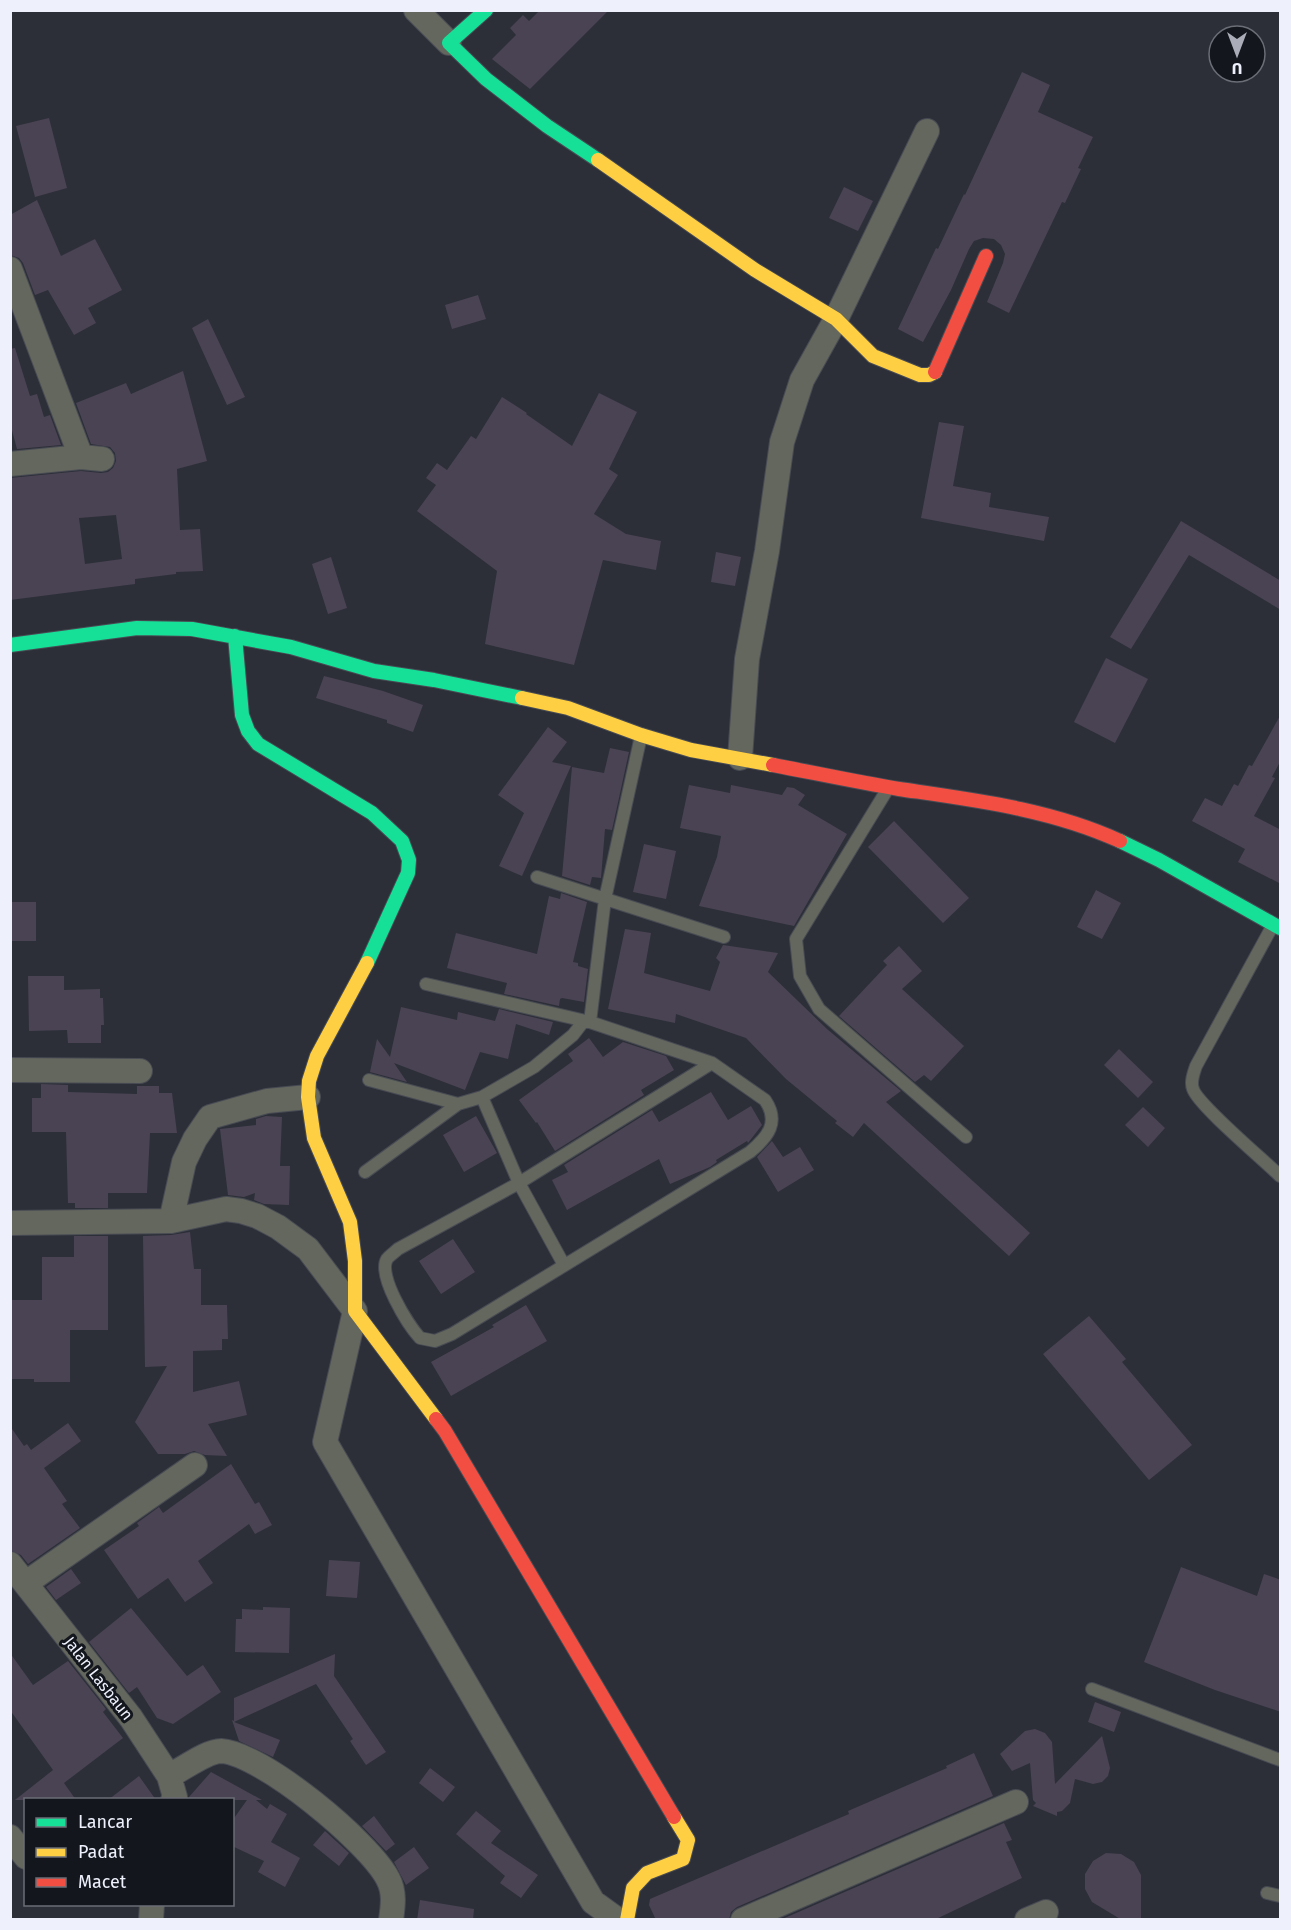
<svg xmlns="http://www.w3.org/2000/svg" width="1291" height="1930" font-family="'Fira Sans',sans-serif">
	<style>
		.building { fill: #4a4353; fill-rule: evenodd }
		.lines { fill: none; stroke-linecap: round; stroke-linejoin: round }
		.lane-casing { stroke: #484b53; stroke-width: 14 }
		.street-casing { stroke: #484b53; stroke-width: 26 }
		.fast-casing { stroke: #484b53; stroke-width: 16 }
		.slow-casing { stroke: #484b53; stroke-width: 16 }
		.jam-casing { stroke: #484b53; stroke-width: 16 }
		.lane { stroke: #64675e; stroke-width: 12 }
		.street { stroke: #64675e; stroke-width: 24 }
		.fast { stroke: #16e098; stroke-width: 14 }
		.slow { stroke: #ffcf43; stroke-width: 14 }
		.jam { stroke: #f24e42; stroke-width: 14 }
		.labels { text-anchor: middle; stroke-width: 6; stroke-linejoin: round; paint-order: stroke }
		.street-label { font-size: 16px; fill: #eef1fc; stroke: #13161c }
	</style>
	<rect width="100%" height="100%" fill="#2c2f38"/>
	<path class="building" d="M 540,10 L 609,10 L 530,89 L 492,59 L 516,35 L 510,28 L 523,15 L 529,21 Z
		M 1022,72 L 1050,85 L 1038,112 L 1093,137 L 1078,168 L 1081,169 L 1065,203 L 1062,202 L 1009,313 L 987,302 L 1003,263 L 1005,254 L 1001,245 L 994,239 L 983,238 L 974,241 L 969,249 L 951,290 L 923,342 L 898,329 L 936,248 L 938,249 L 964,194 L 965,195 Z
		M 49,118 L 67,188 L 35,197 L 16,126 Z
		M 844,187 L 873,201 L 858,231 L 829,218 Z
		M 37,200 L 61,256 L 95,239 L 122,290 L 88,308 L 96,323 L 74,335 L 48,290 L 35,295 L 23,263 L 19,258 L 10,255 L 10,215 Z
		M 478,295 L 486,319 L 452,329 L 445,305 Z
		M 208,319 L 245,397 L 227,405 L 192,328 Z
		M 15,348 L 30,396 L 37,394 L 44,417 L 50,415 L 61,445 L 17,449 L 10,423 L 10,349 Z
		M 183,371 L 207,461 L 177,469 L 180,530 L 200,529 L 203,571 L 176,572 L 176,574 L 135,579 L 135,584 L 10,600 L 10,478 L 81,471 L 101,473 L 108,472 L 113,468 L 116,461 L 115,453 L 110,447 L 91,444 L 76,403 L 126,383 L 131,394 ZM 116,515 L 122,559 L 85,564 L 79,518 Z
		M 599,393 L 637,412 L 609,469 L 618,475 L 594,514 L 626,534 L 661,541 L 656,570 L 603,560 L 574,665 L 485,644 L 497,571 L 417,511 L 436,485 L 426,478 L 437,463 L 447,470 L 471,436 L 476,439 L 502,397 L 527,413 L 526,414 L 572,446 Z
		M 939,422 L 964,426 L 953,486 L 991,493 L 989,507 L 1049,517 L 1044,541 L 921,518 Z
		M 1181,521 L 1281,581 L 1281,610 L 1189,555 L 1131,649 L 1110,637 Z
		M 716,552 L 741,557 L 735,586 L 711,582 Z
		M 331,557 L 347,608 L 328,614 L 312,564 Z
		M 1106,658 L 1148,679 L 1115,743 L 1074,722 Z
		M 324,676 L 383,691 L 423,705 L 413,732 L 387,723 L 387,720 L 316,698 Z
		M 1281,714 L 1281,760 L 1272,777 L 1275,778 L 1254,816 L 1281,830 L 1281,884 L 1238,862 L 1245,849 L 1192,821 L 1205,798 L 1222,806 L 1234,784 L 1238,786 L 1249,765 L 1252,766 Z
		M 548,727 L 567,742 L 552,762 L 571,766 L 522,876 L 499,866 L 524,813 L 498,795 Z
		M 610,748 L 629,752 L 612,830 L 605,829 L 601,878 L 592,877 L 590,885 L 562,876 L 572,767 L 604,773 Z
		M 689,785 L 730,793 L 731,785 L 782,795 L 787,787 L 794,788 L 805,795 L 798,805 L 847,834 L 794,926 L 699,906 L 717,857 L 721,836 L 680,828 Z
		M 894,821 L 969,898 L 943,923 L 868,847 Z
		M 644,844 L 676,851 L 666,899 L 633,892 Z
		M 1096,890 L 1121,903 L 1102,939 L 1077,927 Z
		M 561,893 L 587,902 L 573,962 L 578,963 L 578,966 L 588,969 L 584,1002 L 562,998 L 560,999 L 559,1006 L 504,994 L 507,983 L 447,968 L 456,933 L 537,954 L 549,896 L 560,899 Z
		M 10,902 L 36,902 L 36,941 L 10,941 Z
		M 625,929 L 651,933 L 644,973 L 710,991 L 720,962 L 716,958 L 723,945 L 778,953 L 768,972 L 827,1029 L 901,1091 L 886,1102 L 1030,1233 L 1009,1256 L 864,1123 L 853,1137 L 835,1123 L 837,1121 L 786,1079 L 746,1038 L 676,1014 L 675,1023 L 608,1009 Z
		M 899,946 L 922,971 L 902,989 L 964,1046 L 931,1081 L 924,1075 L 915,1082 L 839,1016 L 887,965 L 883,961 Z
		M 28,976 L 64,976 L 64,990 L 100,989 L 100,998 L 103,998 L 104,1025 L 101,1025 L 101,1043 L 68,1043 L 67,1030 L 29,1031 Z
		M 401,1007 L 457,1020 L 458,1012 L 495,1021 L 499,1009 L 553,1022 L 549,1035 L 516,1024 L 508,1059 L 480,1052 L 465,1090 L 394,1063 L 407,1082 L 370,1072 L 377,1039 L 390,1057 Z
		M 589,1038 L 603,1057 L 623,1042 L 666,1056 L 674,1070 L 641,1090 L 644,1095 L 555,1151 L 537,1122 L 536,1123 L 519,1100 L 573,1061 L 568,1054 Z
		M 1119,1049 L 1153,1082 L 1138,1098 L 1104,1065 Z
		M 41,1084 L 68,1085 L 68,1092 L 137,1094 L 137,1086 L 159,1086 L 159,1093 L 172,1093 L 177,1133 L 150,1133 L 147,1193 L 108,1193 L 108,1208 L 75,1208 L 75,1203 L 68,1203 L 66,1132 L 32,1132 L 32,1098 L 41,1098 Z
		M 711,1092 L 728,1120 L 751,1106 L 762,1125 L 748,1143 L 747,1141 L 716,1160 L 717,1162 L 710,1167 L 670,1184 L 659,1159 L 567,1210 L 552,1180 L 568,1172 L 564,1165 L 652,1110 L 659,1122 Z
		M 1143,1107 L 1165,1128 L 1148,1147 L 1125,1125 Z
		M 266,1116 L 282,1117 L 280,1166 L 290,1166 L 289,1205 L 264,1204 L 254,1200 L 255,1193 L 244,1197 L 228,1195 L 220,1129 L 256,1125 L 256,1119 Z
		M 476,1116 L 497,1153 L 464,1172 L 443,1135 Z
		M 772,1141 L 783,1157 L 800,1147 L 814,1170 L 778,1192 L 757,1157 Z
		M 190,1232 L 194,1269 L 201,1269 L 201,1305 L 227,1305 L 228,1339 L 222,1339 L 222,1350 L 193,1351 L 193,1392 L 239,1381 L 247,1415 L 208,1424 L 227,1456 L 205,1455 L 194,1451 L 185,1454 L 158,1454 L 135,1422 L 167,1366 L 145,1367 L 143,1236 L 171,1235 Z
		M 74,1236 L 108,1236 L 108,1330 L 70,1330 L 70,1382 L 34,1382 L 34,1379 L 10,1379 L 10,1300 L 42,1300 L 42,1257 L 74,1257 Z
		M 453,1239 L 475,1272 L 441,1294 L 419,1261 Z
		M 526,1305 L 547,1341 L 451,1396 L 431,1362 L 494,1327 L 492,1325 Z
		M 1089,1316 L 1126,1359 L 1122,1362 L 1192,1445 L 1149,1480 L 1043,1354 Z
		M 68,1423 L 81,1441 L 44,1468 L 67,1501 L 62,1504 L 80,1528 L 28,1564 L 21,1555 L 10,1550 L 10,1426 L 24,1446 L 27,1444 L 31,1450 Z
		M 231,1464 L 255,1504 L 259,1502 L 272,1525 L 255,1534 L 249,1524 L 198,1561 L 213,1583 L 185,1602 L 168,1578 L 138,1599 L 104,1550 L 139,1526 L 137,1523 L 159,1507 L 163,1513 Z
		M 329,1560 L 360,1562 L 357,1598 L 326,1596 Z
		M 1181,1567 L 1257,1596 L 1264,1574 L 1281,1580 L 1281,1712 L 1215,1690 L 1144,1662 Z
		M 71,1569 L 81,1583 L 56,1600 L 46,1587 Z
		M 263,1607 L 290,1608 L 289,1653 L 235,1652 L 236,1619 L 242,1619 L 242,1609 L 263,1610 Z
		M 131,1608 L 187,1676 L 203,1665 L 221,1692 L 173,1724 L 157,1718 L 137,1687 L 129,1693 L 89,1642 Z
		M 10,1653 L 33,1685 L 68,1661 L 106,1709 L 103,1712 L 123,1738 L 64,1783 L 76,1800 L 15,1800 L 53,1770 L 10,1710 Z
		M 335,1654 L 334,1676 L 386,1752 L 366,1765 L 350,1741 L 353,1739 L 316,1684 L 234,1722 L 280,1740 L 273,1757 L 239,1741 L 232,1720 L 234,1721 L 234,1698 Z
		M 1095,1702 L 1121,1712 L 1114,1732 L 1088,1722 Z
		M 1035,1729 L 1045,1733 L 1052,1742 L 1055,1784 L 1102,1736 L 1110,1768 L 1108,1776 L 1102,1782 L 1093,1784 L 1075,1779 L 1070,1803 L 1062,1811 L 1057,1812 L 1057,1816 L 1033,1806 L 1036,1803 L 1033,1800 L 1030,1763 L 1012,1771 L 1000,1754 L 1025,1731 Z
		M 974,1753 L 993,1796 L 737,1907 L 731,1912 L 729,1920 L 656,1920 L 649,1905 L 650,1899 L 849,1814 L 848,1811 L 947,1768 L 946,1766 Z
		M 430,1768 L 455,1787 L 443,1802 L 419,1783 Z
		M 211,1772 L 262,1800 L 256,1800 L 267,1809 L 270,1804 L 287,1814 L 271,1842 L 300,1858 L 285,1887 L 258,1872 L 264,1861 L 232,1846 L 232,1821 L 247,1800 L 189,1800 L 189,1797 Z
		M 139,1776 L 156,1800 L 108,1800 Z
		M 476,1811 L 501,1831 L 491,1843 L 538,1875 L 521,1898 L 500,1883 L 505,1876 L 456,1834 Z
		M 374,1816 L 395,1844 L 386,1851 L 362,1826 Z
		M 1004,1823 L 1012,1840 L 1006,1842 L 1022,1878 L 934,1920 L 780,1920 Z
		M 325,1831 L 349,1853 L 339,1866 L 313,1845 Z
		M 414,1847 L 429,1868 L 406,1885 L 394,1862 Z
		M 1106,1853 L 1121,1854 L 1134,1862 L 1141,1875 L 1141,1920 L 1122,1920 L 1092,1902 L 1085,1889 L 1085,1874 L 1093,1861 Z
		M 420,1900 L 474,1909 L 473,1920 L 417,1920 Z"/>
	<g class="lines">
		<defs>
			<path id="lane" d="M 887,790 L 796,939 L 800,976 L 819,1009 L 966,1137
				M 537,877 L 724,937
				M 1273,925 L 1196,1066 C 1194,1072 1190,1082 1193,1089 C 1198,1105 1265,1161 1280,1176
				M 426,984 L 590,1022 L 712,1063 L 765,1100 C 780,1122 768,1137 750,1152 L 452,1334 L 435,1341 L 420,1338 C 408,1325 377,1275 387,1259 C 389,1256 395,1252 398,1249 L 519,1183 L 712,1063
				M 369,1080 L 458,1104
				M 482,1097 L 519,1183 L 564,1265
				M 365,1172 L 458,1104 L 482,1097 L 534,1067 L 573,1035 L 583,1022 L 590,1022 L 605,899 L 641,736
				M 1092,1689 L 1280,1760
				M 1267,1893 L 1280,1896"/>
			<path id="street" d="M 416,10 L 449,43
				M 10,269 L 81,457
				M 10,464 L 81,457 L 102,459
				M 740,758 L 747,659 L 767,551 L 782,442 L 802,380 L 836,319 L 927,131
				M 10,1070 L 140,1071
				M 171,1221 L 184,1162 L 195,1139 L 210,1117 L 267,1101 L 308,1097
				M 10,1223 L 171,1221 L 226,1209 L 241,1211 L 257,1216 L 278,1227 L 308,1249 L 355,1311 L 325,1442 L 593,1902 L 618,1920
				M 10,1564 L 131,1718 L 169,1776 L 175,1797 L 173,1800
				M 26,1583 L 195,1465
				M 169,1776 C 183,1769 207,1751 221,1751 C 262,1753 370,1843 388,1879 C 395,1892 393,1906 391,1920
				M 10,1837 L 26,1857
				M 151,1920 L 152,1904
				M 743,1920 L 1016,1802
				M 1027,1920 L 1046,1912"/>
			<path id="fast" d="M 486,10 L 449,43 L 486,79 L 547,126 L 598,160
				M 235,636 L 242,715 L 248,731 L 258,744 L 372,813 L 402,841 L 409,860 L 408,873 L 367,963
				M 10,645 L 137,628 L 192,629 L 291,647 L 374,671 L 434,680 L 522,698
				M 1120,841 L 1159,860 L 1280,928"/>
			<path id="slow" d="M 598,160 L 755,270 L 836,319 L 873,356 L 920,375 L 929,375 L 935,372
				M 522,698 L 568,708 L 641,735 L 691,750 L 773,765
				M 367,963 L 317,1056 L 309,1081 L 308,1097 L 314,1138 L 350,1222 L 355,1261 L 355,1311 L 436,1419
				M 627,1920 L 633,1888 L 647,1873 L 683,1859 L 688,1840 L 674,1817"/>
			<path id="jam" d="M 935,372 L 986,256
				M 773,765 C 815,773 857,782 899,789 C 974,800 1050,809 1120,841
				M 436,1419 L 445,1431 L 674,1817"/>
		</defs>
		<use href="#lane" class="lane-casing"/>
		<use href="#street" class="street-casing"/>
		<use href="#fast" class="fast-casing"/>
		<use href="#slow" class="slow-casing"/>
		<use href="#jam" class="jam-casing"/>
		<use href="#lane" class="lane"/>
		<use href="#street" class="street"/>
		<use href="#fast" class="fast"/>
		<use href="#slow" class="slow"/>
		<use href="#jam" class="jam"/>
	</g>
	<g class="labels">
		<g class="street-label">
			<text transform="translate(99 1678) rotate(52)" y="6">Jalan Lasbaun</text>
		</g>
	</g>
	<rect width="1291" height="1930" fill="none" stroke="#eef1fc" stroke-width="24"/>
	<rect x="24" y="1798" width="210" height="108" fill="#13161c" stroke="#6b6e76" stroke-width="1.5"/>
	<rect x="36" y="1818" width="30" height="9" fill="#16e098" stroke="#6b6e76" stroke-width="1.5"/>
	<text x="78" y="1828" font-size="18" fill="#eef1fc">Lancar</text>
	<rect x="36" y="1848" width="30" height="9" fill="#ffcf43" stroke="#6b6e76" stroke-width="1.5"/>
	<text x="78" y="1858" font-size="18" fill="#eef1fc">Padat</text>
	<rect x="36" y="1878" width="30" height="9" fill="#f24e42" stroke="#6b6e76" stroke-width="1.5"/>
	<text x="78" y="1888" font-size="18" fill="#eef1fc">Macet</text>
	<g transform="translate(1237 54) rotate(180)"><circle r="28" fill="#13161c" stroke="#6b6e76" stroke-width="1.5"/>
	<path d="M0-4.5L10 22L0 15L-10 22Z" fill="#aaadb7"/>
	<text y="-9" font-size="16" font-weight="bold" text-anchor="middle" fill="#eef1fc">U</text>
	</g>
</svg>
